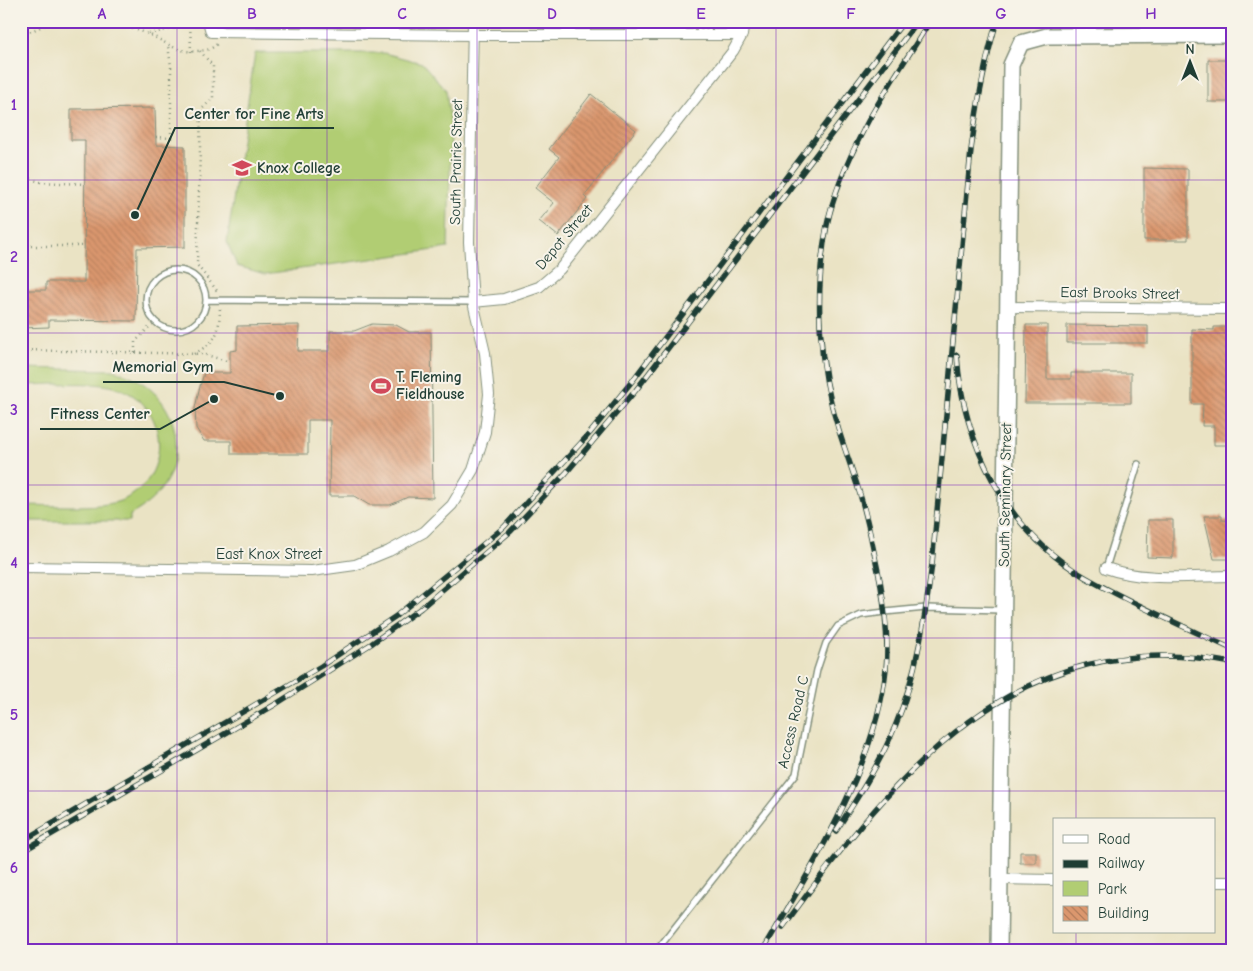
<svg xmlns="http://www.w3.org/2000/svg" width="1253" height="971" font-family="'Comic Neue',sans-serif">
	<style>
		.green { fill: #b1cd73; stroke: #688554 }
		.building { fill: url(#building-back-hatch) }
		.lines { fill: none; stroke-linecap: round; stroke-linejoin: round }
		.lane-casing { stroke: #84907c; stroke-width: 8 }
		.street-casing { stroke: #84907c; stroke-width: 12 }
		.secondary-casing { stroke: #84907c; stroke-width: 18 }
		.path { stroke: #84907c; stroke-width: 2.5; stroke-dasharray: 1 4; stroke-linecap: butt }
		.lane { stroke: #fff; stroke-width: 5 }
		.street { stroke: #fff; stroke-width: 10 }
		.secondary { stroke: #fff; stroke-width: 15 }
		.rail-casing { stroke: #1f3d34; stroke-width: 5.5 }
		.rail { stroke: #f7f3e8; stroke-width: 4; stroke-dasharray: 11; stroke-linecap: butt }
		.grid { fill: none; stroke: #7b2cbf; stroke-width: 1; stroke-opacity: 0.55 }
		.labels { text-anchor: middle; stroke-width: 4; stroke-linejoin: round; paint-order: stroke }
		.street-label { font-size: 15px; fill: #1f3d34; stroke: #f7f3e8 }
		.poi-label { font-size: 15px; font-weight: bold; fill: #1f3d34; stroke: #f7f3e8; text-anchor: start }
		.leader { fill: none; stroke: #1f3d34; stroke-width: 2 }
		.callout-dot { fill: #1f3d34; stroke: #f7f3e8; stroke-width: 2 }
		.callout-label { font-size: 16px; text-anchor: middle; font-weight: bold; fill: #1f3d34; stroke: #f7f3e8; stroke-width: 4; stroke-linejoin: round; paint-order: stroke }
		.neatline { fill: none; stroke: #7b2cbf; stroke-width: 2 }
		.grid-label { font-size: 16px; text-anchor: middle; font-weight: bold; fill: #7b2cbf }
	</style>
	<defs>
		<pattern id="building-back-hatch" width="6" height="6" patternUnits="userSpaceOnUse" patternTransform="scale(1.25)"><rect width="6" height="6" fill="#db976e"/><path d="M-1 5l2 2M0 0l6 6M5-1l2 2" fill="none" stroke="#b17c5b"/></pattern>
	</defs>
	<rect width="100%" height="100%" fill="#f7f3e8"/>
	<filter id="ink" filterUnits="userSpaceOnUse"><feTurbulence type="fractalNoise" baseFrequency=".02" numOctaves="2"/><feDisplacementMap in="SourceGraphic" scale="10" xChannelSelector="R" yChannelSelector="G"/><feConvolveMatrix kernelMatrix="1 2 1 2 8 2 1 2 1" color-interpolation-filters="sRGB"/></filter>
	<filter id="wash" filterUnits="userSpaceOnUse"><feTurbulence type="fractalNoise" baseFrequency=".0096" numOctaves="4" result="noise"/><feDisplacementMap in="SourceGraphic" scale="20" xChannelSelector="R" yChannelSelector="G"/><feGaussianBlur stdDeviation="1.12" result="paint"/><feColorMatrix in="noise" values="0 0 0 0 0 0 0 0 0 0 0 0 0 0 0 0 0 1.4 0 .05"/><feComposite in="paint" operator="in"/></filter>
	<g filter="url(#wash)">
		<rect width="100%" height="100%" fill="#eae3c4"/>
		<path class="green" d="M 255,53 L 384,53 L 422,63 L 446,90 L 451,129 L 448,248 L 265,274 L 237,266 L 227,242 Z
			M 21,368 L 113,370 C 188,389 199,479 130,515 L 130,521 L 21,521 L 21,505 C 47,505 98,509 120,501 C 171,482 172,408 120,389 C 98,380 47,385 21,385 Z"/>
		<g id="blocks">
			<path class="building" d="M 1208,60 L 1232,60 L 1232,102 L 1208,102 Z
				M 591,94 L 636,130 L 584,196 L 587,199 L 558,236 L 539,221 L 554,203 L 535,188 L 559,157 L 549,149 Z
				M 155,108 L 156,145 L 185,146 L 185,247 L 137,248 L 136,321 L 49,320 L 49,327 L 21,328 L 21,290 L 46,290 L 46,282 L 84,282 L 85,140 L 71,140 L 71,109 Z
				M 1144,168 L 1188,169 L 1188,240 L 1144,240 Z
				M 372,324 L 396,325 L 409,332 L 431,332 L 433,498 L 408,497 L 390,505 L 369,505 L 354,496 L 329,496 L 330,420 L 308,420 L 308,454 L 231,454 L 231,441 L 204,441 L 196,428 L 195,408 L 199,390 L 204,373 L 230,373 L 230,351 L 237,350 L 237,326 L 299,325 L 298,351 L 330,351 L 330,331 L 354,331 Z
				M 1026,325 L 1047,325 L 1047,379 L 1071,379 L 1071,373 L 1131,373 L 1131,403 L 1025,403 Z
				M 1067,325 L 1148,326 L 1148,343 L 1067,343 Z
				M 1214,327 L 1232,327 L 1232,445 L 1214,445 L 1214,426 L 1202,426 L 1203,404 L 1192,404 L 1192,329 L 1214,330 Z
				M 1204,516 L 1222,516 L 1222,520 L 1232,521 L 1232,559 L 1214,559 Z
				M 1148,520 L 1173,520 L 1173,558 L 1147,557 Z
				M 1020,852 L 1036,852 L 1036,863 L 1020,863 Z"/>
		</g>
	</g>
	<g filter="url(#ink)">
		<use href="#blocks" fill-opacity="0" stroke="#84907c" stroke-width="1"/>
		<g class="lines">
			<defs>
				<path id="lane" d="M146 300a30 30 0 1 1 60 0a30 30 0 1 1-60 0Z
					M 207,300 L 473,302
					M 1106,568 L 1138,464
					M 657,950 L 796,774 L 817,670 L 826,643 L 838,626 L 861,615 L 885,612 L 926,608 L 1001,610"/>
				<path id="street" d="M 208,21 L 211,32 L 473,35 L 742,35
					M 473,302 L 504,299 L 539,287 L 560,269 L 733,51 L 742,35 L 744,21
					M 1008,307 L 1232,309
					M 21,567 L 312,571 L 355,565 L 389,551 L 424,532 L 452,505 L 473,470 L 485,432 L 489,394 L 485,353 L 473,302 L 469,242 L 473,21
					M 1106,568 C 1145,582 1191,576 1232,576
					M 1001,879 L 1054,880
					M 1214,882 L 1232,882"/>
				<path id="secondary" d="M 999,950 L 1011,65 L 1021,43 L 1047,36 L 1232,35"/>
			</defs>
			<use href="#lane" class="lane-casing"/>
			<use href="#street" class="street-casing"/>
			<use href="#secondary" class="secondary-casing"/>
			<path class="path" d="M 98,21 C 113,23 129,27 143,32 C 163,39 176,54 197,51 C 207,50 211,50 218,43
				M 190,21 L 191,52
				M 149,34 L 174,28 L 181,21
				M 21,36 L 53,21
				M 200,51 L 213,66 L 213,98 L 201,110 L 197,265 L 218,292
				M 156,137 L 171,138 L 171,66 L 168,46
				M 21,176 L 40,182 L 85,184
				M 21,246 L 84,246
				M 21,350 L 203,354 L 230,362
				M 135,353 L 135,342 L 155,321
				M 194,354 C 218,340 219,334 220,307"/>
			<use href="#lane" class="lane"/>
			<use href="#street" class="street"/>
			<use href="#secondary" class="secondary"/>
			<defs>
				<path id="rail" d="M 957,355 C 963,444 1006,531 1085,577 C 1132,604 1183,626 1232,649
					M 836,831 C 858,797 881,762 896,724 C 917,674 925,617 932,564 L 971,150 C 977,106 984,63 997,21
					M 21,842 L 321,666 L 396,616 L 504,527 L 590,433 L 633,380 L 904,21
					M 21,852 L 276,704 L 371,644 L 421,608 L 510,532 L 566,473 L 636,390 L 918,21
					M 783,927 C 896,772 1018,621 1232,663
					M 763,950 C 812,867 876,766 886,669 C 889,639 885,609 880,580 C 873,549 868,518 858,488 C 852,469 845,450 839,431 C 818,366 814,292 827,225 C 834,191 849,158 865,127 C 883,92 909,56 930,21"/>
			</defs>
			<use href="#rail" class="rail-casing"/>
			<use href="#rail" class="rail"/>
		</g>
	</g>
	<path class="grid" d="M 177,21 L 177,950M 327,21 L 327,950M 477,21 L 477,950M 626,21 L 626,950M 776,21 L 776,950M 926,21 L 926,950M 1076,21 L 1076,820M 21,180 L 1232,180M 21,333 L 1232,333M 21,485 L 1232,485M 21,638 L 1232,638M 21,791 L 1232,791M 1076,932 L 1076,950"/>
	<defs>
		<symbol id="university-bare" viewBox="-9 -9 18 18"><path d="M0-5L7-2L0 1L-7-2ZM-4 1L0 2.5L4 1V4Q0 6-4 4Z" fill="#d1495b" stroke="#f7f3e8" stroke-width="2.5" paint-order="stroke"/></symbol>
		<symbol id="stadium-bare" viewBox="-9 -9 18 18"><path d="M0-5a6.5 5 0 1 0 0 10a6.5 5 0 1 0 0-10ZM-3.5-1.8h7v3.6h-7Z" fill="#d1495b" stroke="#f7f3e8" stroke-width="2.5" paint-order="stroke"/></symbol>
	</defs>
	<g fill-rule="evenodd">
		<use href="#university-bare" x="228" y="154" width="28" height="28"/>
		<use href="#stadium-bare" x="367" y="372" width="28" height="28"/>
	</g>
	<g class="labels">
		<g class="street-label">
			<text transform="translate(456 162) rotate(-89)" y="5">South Prairie Street</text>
			<text transform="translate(564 237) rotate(-50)" y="5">Depot Street</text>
			<text transform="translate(1120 293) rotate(1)" y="5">East Brooks Street</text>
			<text transform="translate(1005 495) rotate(-89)" y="5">South Seminary Street</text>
			<text x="269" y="559">East Knox Street</text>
			<text transform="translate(793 722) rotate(-77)" y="5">Access Road C</text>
		</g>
		<g class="poi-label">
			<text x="257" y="173">Knox College</text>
			<text x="396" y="382">T. Fleming<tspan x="396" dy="17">Fieldhouse</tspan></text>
		</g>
	</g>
	<path class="leader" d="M135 215L175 128H334M280 396L224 382H103M214 399L160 429H40"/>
	<g class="callout-dot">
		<circle cx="135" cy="215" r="5"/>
		<circle cx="280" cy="396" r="5"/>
		<circle cx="214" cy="399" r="5"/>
	</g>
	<g class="callout-label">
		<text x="254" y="119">Center for Fine Arts</text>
		<text x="163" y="372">Memorial Gym</text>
		<text x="100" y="419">Fitness Center</text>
	</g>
	<rect width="1253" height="971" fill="none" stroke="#f7f3e8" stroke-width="55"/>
	<rect x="1053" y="818" width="162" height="115" fill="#f7f3e8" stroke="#a1aaa0"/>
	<rect x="1063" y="835" width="25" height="8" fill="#ffffff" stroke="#a1aaa0"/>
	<text x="1098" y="844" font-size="15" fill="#1f3d34">Road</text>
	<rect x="1063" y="860" width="25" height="8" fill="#1f3d34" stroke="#a1aaa0"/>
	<text x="1098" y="868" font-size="15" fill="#1f3d34">Railway</text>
	<rect x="1063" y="881" width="25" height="15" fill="#b1cd73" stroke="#a1aaa0"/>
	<text x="1098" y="894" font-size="15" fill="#1f3d34">Park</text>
	<rect x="1063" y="906" width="25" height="15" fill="url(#building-back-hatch)" stroke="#a1aaa0"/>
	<text x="1098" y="918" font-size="15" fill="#1f3d34">Building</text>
	<g transform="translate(1190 62)" stroke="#f7f3e8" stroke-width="4" paint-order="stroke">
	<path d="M0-4L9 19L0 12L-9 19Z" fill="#1f3d34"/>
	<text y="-8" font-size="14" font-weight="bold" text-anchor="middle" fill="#1f3d34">N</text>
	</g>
	<rect x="28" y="28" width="1198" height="916" class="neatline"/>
	<g class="grid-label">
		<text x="102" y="19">A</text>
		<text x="252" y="19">B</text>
		<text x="402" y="19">C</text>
		<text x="552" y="19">D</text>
		<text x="701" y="19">E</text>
		<text x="851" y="19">F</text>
		<text x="1001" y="19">G</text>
		<text x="1151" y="19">H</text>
		<text x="14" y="110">1</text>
		<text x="14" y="262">2</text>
		<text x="14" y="415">3</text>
		<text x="14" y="568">4</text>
		<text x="14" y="720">5</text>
		<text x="14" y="873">6</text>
	</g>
</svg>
